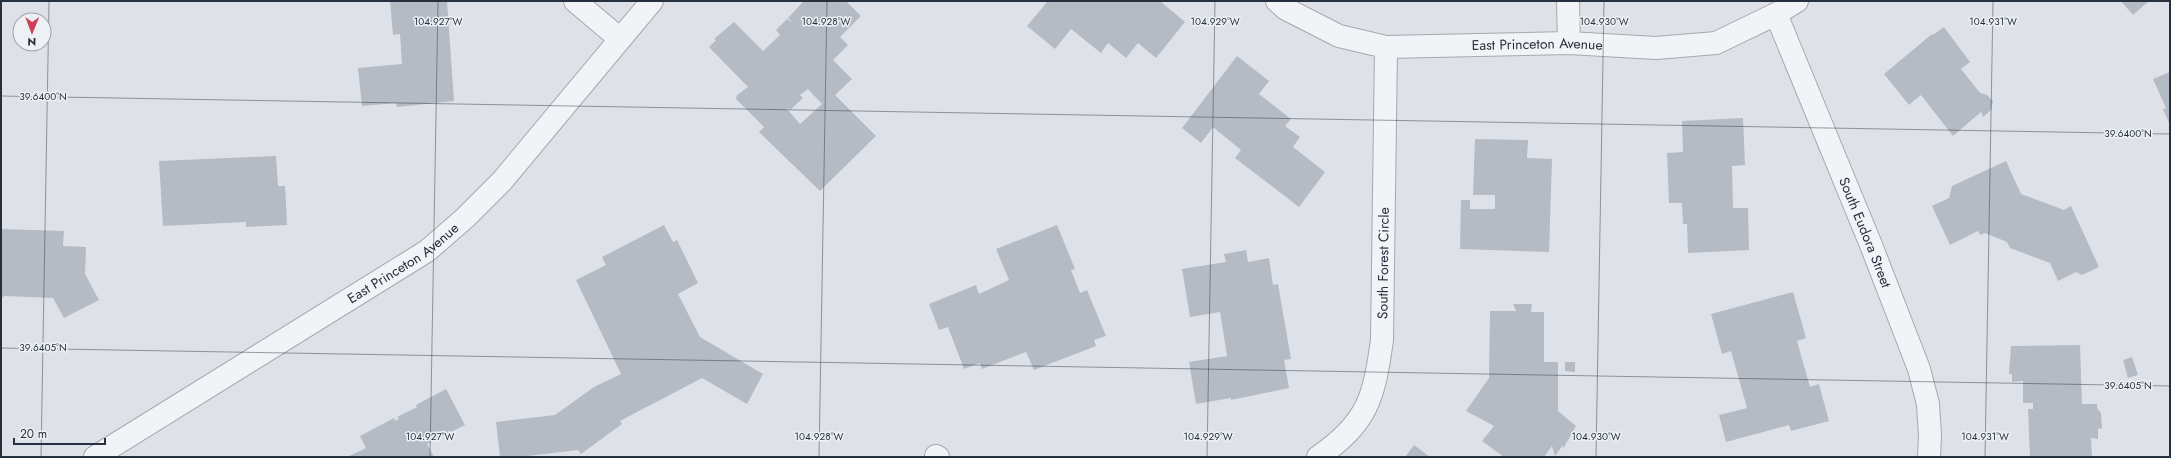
<svg xmlns="http://www.w3.org/2000/svg" width="2171" height="458" font-family="Jost,sans-serif">
	<style>
		.building { fill: #b5bbc5; fill-rule: evenodd }
		.lines { fill: none; stroke-linecap: round; stroke-linejoin: round }
		.minor-casing { stroke: #a3a9b2; stroke-width: 24 }
		.minor { stroke: #f1f3f6; stroke-width: 22 }
		.ticks { fill: none; stroke: #27303f; stroke-width: 1; stroke-opacity: 0.45 }
		.labels { text-anchor: middle; stroke-width: 3; stroke-linejoin: round; paint-order: stroke }
		.street-label { font-size: 14px; fill: #27303f; stroke: #edf1f5 }
		.ticks-label { font-size: 10px; text-anchor: middle; fill: #27303f; stroke: #edf1f5; stroke-width: 3; stroke-linejoin: round; paint-order: stroke }
	</style>
	<rect width="100%" height="100%" fill="#dee2e8"/>
	<path class="building" d="M 390,1 L 447,1 L 454,101 L 397,107 L 396,103 L 362,106 L 358,68 L 402,64 L 400,34 L 393,35 Z
		M 804,1 L 846,1 L 861,16 L 840,37 L 848,45 L 833,60 L 852,79 L 835,95 L 876,136 L 820,191 L 759,132 L 764,127 L 736,99 L 737,95 L 748,87 L 709,47 L 716,40 L 714,39 L 734,22 L 763,51 L 780,35 L 776,30 L 787,19 L 793,23 L 788,18 ZM 808,89 L 822,104 L 800,124 L 787,109 L 788,108 L 790,110 L 803,98 L 800,95 Z
		M 1048,1 L 1160,1 L 1185,22 L 1156,58 L 1138,43 L 1126,58 L 1108,43 L 1101,53 L 1071,29 L 1055,49 L 1027,26 Z
		M 2121,1 L 2149,1 L 2133,15 Z
		M 1944,27 L 1970,62 L 1961,69 L 1980,93 L 1987,95 L 1993,101 L 1991,110 L 1983,117 L 1981,112 L 1953,136 L 1921,95 L 1909,105 L 1884,74 L 1932,34 L 1933,35 Z
		M 1237,56 L 1269,81 L 1259,94 L 1291,119 L 1285,126 L 1300,137 L 1293,147 L 1325,172 L 1299,207 L 1235,158 L 1241,150 L 1213,127 L 1201,143 L 1182,128 Z
		M 2170,72 L 2170,125 L 2163,109 L 2166,108 L 2153,79 Z
		M 1743,118 L 1745,165 L 1732,166 L 1733,208 L 1748,208 L 1749,250 L 1688,253 L 1687,224 L 1683,224 L 1682,203 L 1669,203 L 1667,153 L 1683,152 L 1682,121 Z
		M 1475,139 L 1528,140 L 1527,158 L 1552,159 L 1549,252 L 1460,249 L 1461,200 L 1470,200 L 1470,209 L 1495,209 L 1495,195 L 1473,195 Z
		M 276,156 L 278,186 L 285,186 L 287,225 L 246,227 L 246,222 L 163,226 L 159,161 Z
		M 2006,161 L 2021,194 L 2064,210 L 2071,206 L 2099,267 L 2082,275 L 2076,272 L 2058,281 L 2050,263 L 2010,248 L 2007,242 L 1985,233 L 1980,235 L 1978,231 L 1950,245 L 1932,206 L 1949,198 L 1952,186 Z
		M 664,225 L 673,242 L 677,240 L 698,283 L 678,294 L 700,337 L 763,374 L 747,404 L 702,378 L 620,421 L 622,424 L 581,454 L 578,450 L 519,457 L 500,457 L 496,422 L 555,415 L 594,387 L 621,374 L 576,280 L 606,265 L 602,257 Z
		M 1057,225 L 1075,269 L 1071,270 L 1080,293 L 1087,290 L 1106,336 L 1094,340 L 1096,346 L 1034,370 L 1026,352 L 982,369 L 980,363 L 964,369 L 948,327 L 939,330 L 929,304 L 976,285 L 979,294 L 1009,280 L 996,249 Z
		M 1,229 L 64,231 L 63,246 L 86,247 L 85,274 L 99,300 L 64,318 L 53,298 L 4,296 L 1,299 Z
		M 1246,250 L 1248,262 L 1269,258 L 1273,285 L 1278,284 L 1291,359 L 1284,360 L 1289,388 L 1231,400 L 1231,398 L 1196,404 L 1189,362 L 1227,356 L 1220,312 L 1190,317 L 1182,269 L 1226,262 L 1224,254 Z
		M 1793,292 L 1806,338 L 1797,341 L 1810,387 L 1819,384 L 1829,421 L 1791,431 L 1789,425 L 1726,442 L 1719,415 L 1747,408 L 1731,351 L 1722,354 L 1711,314 Z
		M 1513,304 L 1532,304 L 1531,312 L 1544,312 L 1544,362 L 1558,362 L 1558,411 L 1576,426 L 1563,449 L 1563,445 L 1555,456 L 1552,446 L 1544,457 L 1504,457 L 1482,441 L 1494,426 L 1466,411 L 1489,378 L 1490,311 L 1516,311 Z
		M 2080,345 L 2082,404 L 2097,404 L 2097,408 L 2101,413 L 2102,429 L 2098,428 L 2098,439 L 2091,438 L 2092,457 L 2030,457 L 2028,409 L 2033,409 L 2033,403 L 2023,403 L 2023,381 L 2012,382 L 2012,374 L 2009,374 L 2011,346 Z
		M 2132,357 L 2138,375 L 2128,378 L 2123,360 Z
		M 1565,362 L 1575,362 L 1575,372 L 1565,371 Z
		M 446,389 L 465,425 L 427,444 L 434,457 L 347,457 L 366,448 L 360,436 L 394,418 L 395,421 L 399,419 L 397,417 L 417,407 L 416,405 Z
		M 1414,445 L 1430,457 L 1405,457 Z"/>
	<g class="lines">
		<defs>
			<g id="minor">
				<path d="M 575,1 L 620,39"/>
				<path id="s1" d="M 1277,1 L 1286,9 L 1339,36 L 1386,47 L 1569,43 L 1656,48 L 1716,43 L 1776,14 L 1797,1"/>
				<path d="M 1568,1 L 1569,43"/>
				<path id="s2" d="M 1776,14 L 1871,245 L 1919,369 L 1928,404 L 1930,436 L 1929,457"/>
				<path d="M 936,456 L 938,457"/>
				<path id="s3" d="M 95,457 L 427,251 L 465,218 L 502,181 L 652,1"/>
				<path id="s4" d="M 1318,457 C 1368,423 1374,397 1382,340 L 1386,47"/>
			</g>
		</defs>
		<use href="#minor" class="minor-casing"/>
		<use href="#minor" class="minor"/>
	</g>
	<path class="ticks" d="M 1,96 L 2170,134M 1,348 L 2170,386M 41,457 L 49,1M 430,457 L 438,1M 819,457 L 827,1M 1207,457 L 1215,1M 1596,457 L 1604,1M 1985,457 L 1993,1"/>
	<g class="labels">
		<g class="street-label">
			<text dy="5" stroke="none"><textPath href="#s1" startOffset="271">East Princeton Avenue</textPath></text>
			<text dy="5" stroke="none"><textPath href="#s2" startOffset="236">South Eudora Street</textPath></text>
			<text dy="5" stroke="none"><textPath href="#s3" startOffset="364">East Princeton Avenue</textPath></text>
			<text dy="5" stroke="none"><textPath href="#s4" startOffset="216">South Forest Circle</textPath></text>
		</g>
	</g>
	<g class="ticks-label">
		<text x="438" y="25">104.927°W</text>
		<text x="826" y="25">104.928°W</text>
		<text x="1215" y="25">104.929°W</text>
		<text x="1604" y="25">104.930°W</text>
		<text x="1993" y="25">104.931°W</text>
		<text x="43" y="100">39.6400°N</text>
		<text x="2128" y="137">39.6400°N</text>
		<text x="43" y="351">39.6405°N</text>
		<text x="2128" y="389">39.6405°N</text>
		<text x="430" y="440">104.927°W</text>
		<text x="819" y="440">104.928°W</text>
		<text x="1208" y="440">104.929°W</text>
		<text x="1596" y="440">104.930°W</text>
		<text x="1985" y="440">104.931°W</text>
	</g>
	<rect width="2171" height="458" fill="none" stroke="#27303f" stroke-width="4"/>
	<g transform="translate(32 32) rotate(181)"><circle r="19" fill="#edf1f5" stroke="#9ea4ac"/>
	<path d="M0-3L7 15L0 10L-7 15Z" fill="#cf4056"/>
	<text y="-6" font-size="11" font-weight="bold" text-anchor="middle" fill="#27303f">N</text>
	</g>
	<path d="M14 438v6h91v-6" fill="none" stroke="#27303f" stroke-width="2"/>
	<text x="20" y="438" font-size="12" fill="#27303f" stroke="#edf1f5" stroke-width="3" paint-order="stroke">20 m</text>
</svg>
